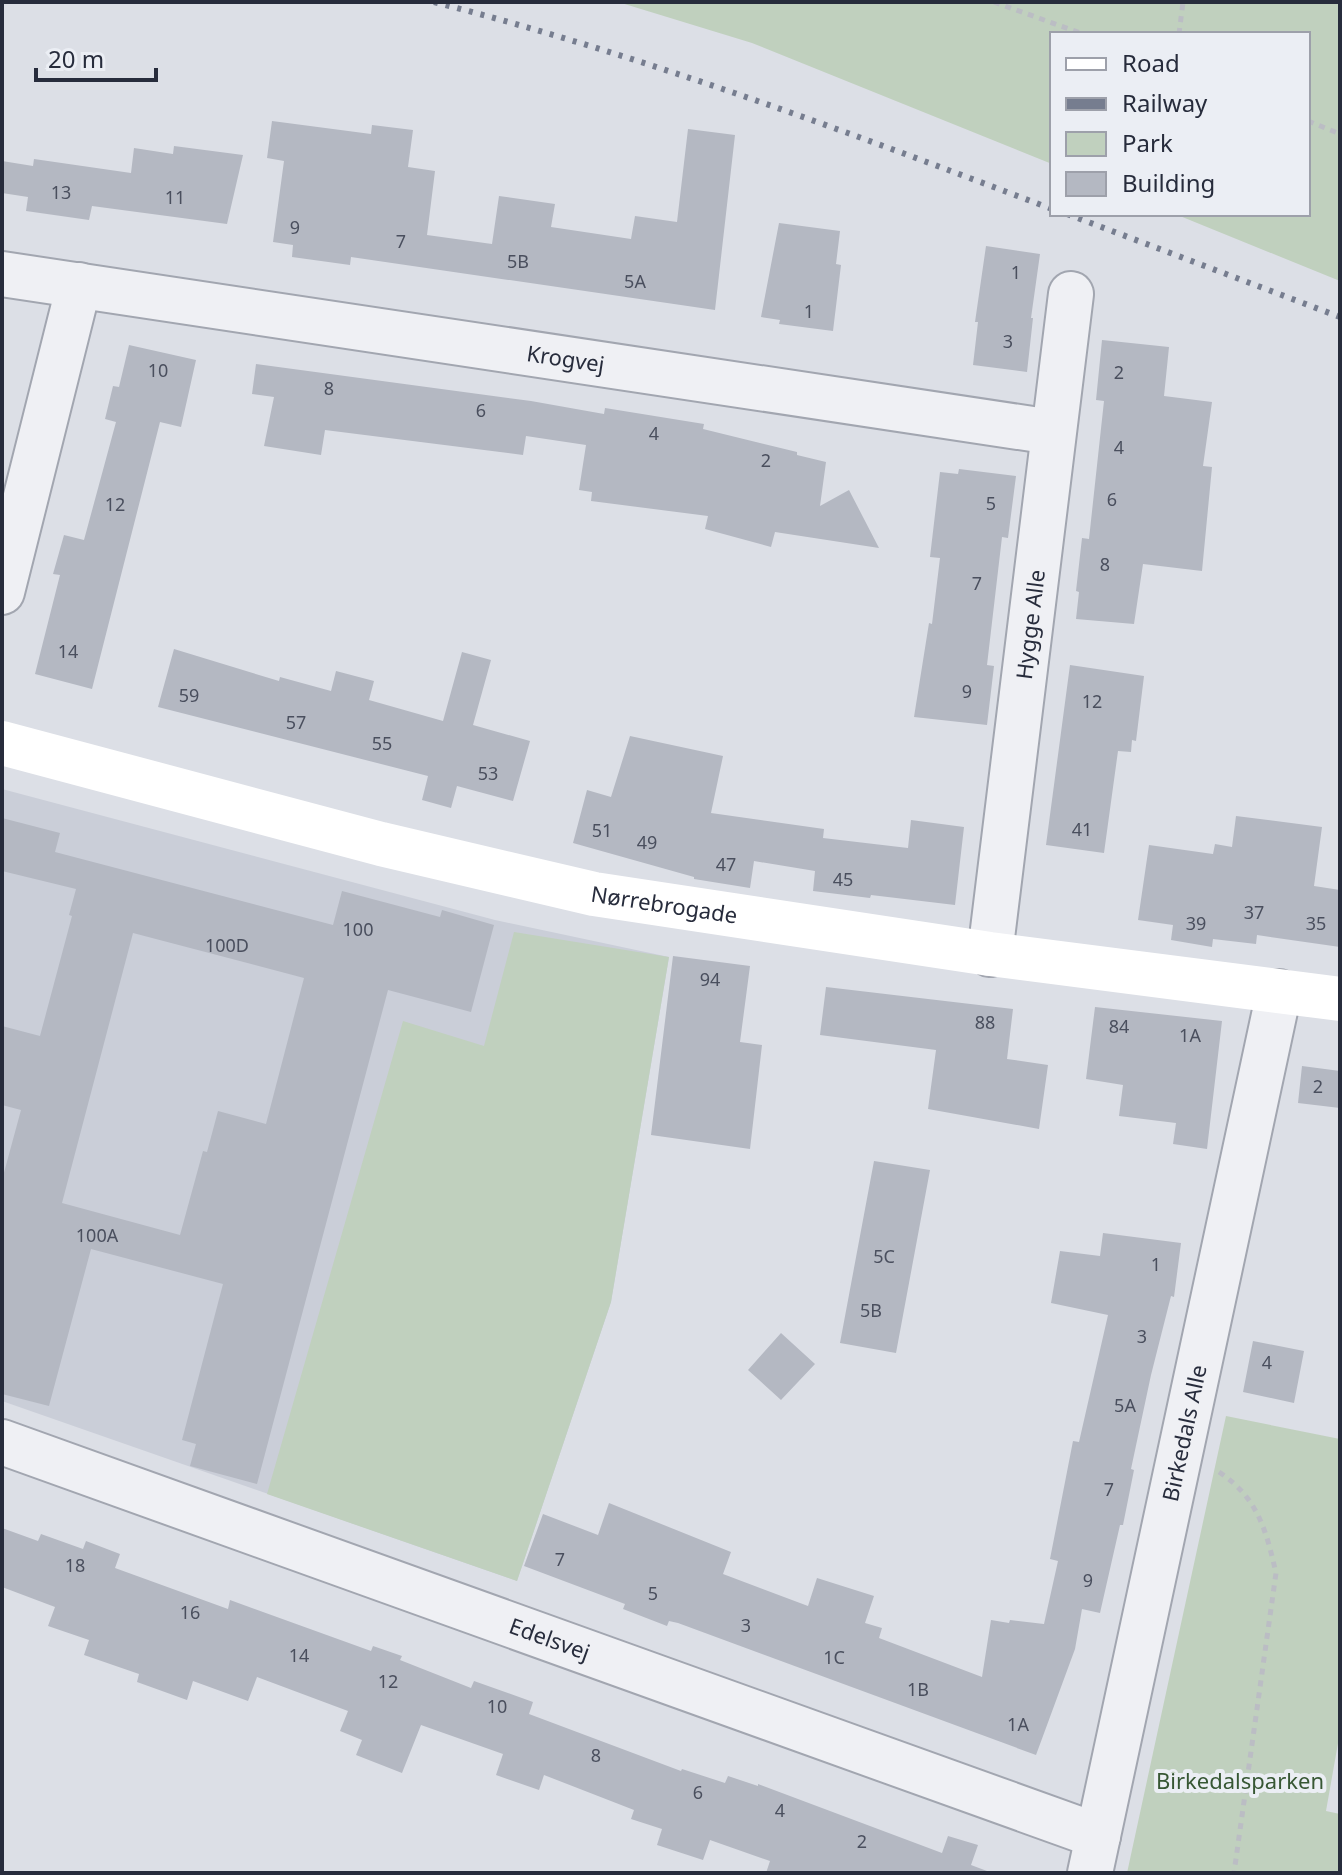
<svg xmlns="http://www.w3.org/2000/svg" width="1342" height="1875" font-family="'Noto Sans',sans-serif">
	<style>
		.built { fill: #caced8 }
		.green { fill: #c0d0be }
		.building { fill: #b4b8c2; fill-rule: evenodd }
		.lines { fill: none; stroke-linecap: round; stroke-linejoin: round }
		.street-casing { stroke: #a2a6b0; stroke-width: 48 }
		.path { stroke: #bbbdc4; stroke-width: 5; stroke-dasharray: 6 6; stroke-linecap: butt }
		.street { stroke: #eff0f4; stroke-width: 44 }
		.secondary { stroke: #fff; stroke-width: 44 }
		.rail { stroke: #767d8f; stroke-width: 6; stroke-dasharray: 4 8; stroke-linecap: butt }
		.labels { text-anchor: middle; stroke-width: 8; stroke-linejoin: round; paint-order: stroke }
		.number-label { font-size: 18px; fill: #4a4f5e }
		.street-label { font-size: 22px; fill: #272c3c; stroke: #ebeef4 }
		.park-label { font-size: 22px; fill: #375734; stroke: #ebeef4 }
	</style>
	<rect width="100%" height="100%" fill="#dcdfe6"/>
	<path class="built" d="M 2,789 L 495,920 L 669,957 L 611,1302 L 517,1581 L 2,1401 Z"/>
	<path class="green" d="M 618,2 L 1340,2 L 1340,281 L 1175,214 L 1308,214 L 1308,34 L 1052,34 L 1052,164 L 752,43 Z
		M 514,932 L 669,957 L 611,1302 L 517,1581 L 267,1494 L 403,1021 L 484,1046 Z
		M 1226,1416 L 1340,1439 L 1340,1732 L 1326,1811 L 1340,1814 L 1340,1873 L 1127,1873 Z"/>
	<path class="building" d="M 272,121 L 371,134 L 372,125 L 413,130 L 408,167 L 435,171 L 427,235 L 492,244 L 499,196 L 555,204 L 551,227 L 631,239 L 635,216 L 677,222 L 688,129 L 735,135 L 715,310 L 351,257 L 350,265 L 292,257 L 293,245 L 273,242 L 284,161 L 267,158 Z
		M 174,146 L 243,155 L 227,224 L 92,206 L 89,220 L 26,211 L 28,197 L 2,193 L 2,161 L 33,166 L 34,159 L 131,173 L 134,148 L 173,154 Z
		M 779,223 L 840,231 L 836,264 L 841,265 L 833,331 L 779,324 L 780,320 L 761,317 Z
		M 986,246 L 1040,254 L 1031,318 L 1033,318 L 1027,372 L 973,365 L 978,322 L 975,322 Z
		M 1102,340 L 1169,347 L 1164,396 L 1212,402 L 1203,466 L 1212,467 L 1202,571 L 1143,564 L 1134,624 L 1076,619 L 1079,592 L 1076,591 L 1082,538 L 1089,539 L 1104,401 L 1096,400 Z
		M 129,345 L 196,360 L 181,427 L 160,422 L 92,689 L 35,674 L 60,575 L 53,574 L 64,535 L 84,540 L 116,422 L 105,419 L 113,386 L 119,387 Z
		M 256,364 L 531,401 L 604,414 L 605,408 L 704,424 L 703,429 L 797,452 L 797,455 L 826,462 L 820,506 L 849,490 L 879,548 L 775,532 L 771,547 L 705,529 L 708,516 L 591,501 L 592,492 L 579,490 L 586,445 L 526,436 L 523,455 L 325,430 L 321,455 L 264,446 L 274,397 L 252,394 Z
		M 959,469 L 1016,476 L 1008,538 L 1002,537 L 987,665 L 994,666 L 987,725 L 914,717 L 929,623 L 932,624 L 940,558 L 930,557 L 940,472 L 958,474 Z
		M 174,649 L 279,681 L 280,677 L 331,691 L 336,671 L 374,681 L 369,700 L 443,721 L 462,652 L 491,660 L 473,725 L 530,741 L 513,801 L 457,786 L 451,808 L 422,800 L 428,776 L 158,707 Z
		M 1070,665 L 1144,676 L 1136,741 L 1132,740 L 1131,752 L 1118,751 L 1104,853 L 1046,845 Z
		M 630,736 L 723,756 L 711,813 L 824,829 L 823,838 L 908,848 L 911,820 L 964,827 L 955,905 L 871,895 L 870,898 L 813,891 L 815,871 L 754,861 L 750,888 L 694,879 L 694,877 L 573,843 L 587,790 L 611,797 Z
		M 1236,816 L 1322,827 L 1314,886 L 1340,890 L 1340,947 L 1257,935 L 1256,944 L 1213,939 L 1212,947 L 1171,940 L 1173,925 L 1138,920 L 1149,845 L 1213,854 L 1215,844 L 1232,847 Z
		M 2,818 L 60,833 L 55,852 L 333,925 L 342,891 L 440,917 L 442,910 L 494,925 L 471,1012 L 388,990 L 257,1484 L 190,1466 L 196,1444 L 182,1440 L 223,1284 L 91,1249 L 49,1406 L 2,1394 L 2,1180 L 21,1110 L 2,1105 L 2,1026 L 40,1036 L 72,916 L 69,915 L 76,889 L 2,871 ZM 133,933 L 304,978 L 266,1124 L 218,1111 L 207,1152 L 203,1151 L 180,1235 L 62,1203 Z
		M 673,956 L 750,966 L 740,1042 L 762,1045 L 750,1149 L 651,1135 Z
		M 826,987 L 1013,1009 L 1007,1059 L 1048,1065 L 1039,1129 L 928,1109 L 936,1050 L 820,1035 Z
		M 1095,1007 L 1222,1021 L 1207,1149 L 1173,1144 L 1176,1123 L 1119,1116 L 1123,1085 L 1086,1079 Z
		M 1302,1066 L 1340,1071 L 1340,1108 L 1298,1103 Z
		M 874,1161 L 930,1170 L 896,1353 L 840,1343 Z
		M 1103,1233 L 1181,1243 L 1174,1297 L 1171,1296 L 1151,1375 L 1131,1469 L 1134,1470 L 1123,1525 L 1120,1525 L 1100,1613 L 1082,1609 L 1075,1649 L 1036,1755 L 678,1623 L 669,1621 L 667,1626 L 623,1609 L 625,1604 L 524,1566 L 543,1514 L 598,1535 L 609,1503 L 731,1552 L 723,1574 L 808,1606 L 817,1578 L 874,1596 L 865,1623 L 882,1628 L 879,1638 L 982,1677 L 991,1620 L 1009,1623 L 1010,1620 L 1044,1624 L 1058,1561 L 1050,1559 L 1073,1441 L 1079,1442 L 1108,1315 L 1051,1303 L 1060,1251 L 1100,1256 Z
		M 781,1333 L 815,1364 L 781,1400 L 748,1370 Z
		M 1253,1341 L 1304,1351 L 1294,1403 L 1243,1392 Z
		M 2,1528 L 38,1541 L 41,1534 L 83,1549 L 86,1541 L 120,1554 L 115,1568 L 228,1609 L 230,1600 L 371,1651 L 373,1646 L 402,1656 L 400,1660 L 471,1688 L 474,1681 L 533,1702 L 529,1714 L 681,1771 L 682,1769 L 725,1783 L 728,1776 L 758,1786 L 758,1784 L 942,1853 L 948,1836 L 978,1845 L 971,1865 L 987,1871 L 986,1873 L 766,1873 L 770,1861 L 710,1840 L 703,1860 L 657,1845 L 662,1829 L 631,1819 L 634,1810 L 544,1775 L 539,1790 L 496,1775 L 503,1754 L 421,1725 L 402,1773 L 356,1755 L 362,1740 L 340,1731 L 348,1711 L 257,1677 L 248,1701 L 193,1681 L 187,1700 L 137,1682 L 139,1674 L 84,1655 L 89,1640 L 48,1626 L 55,1607 L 2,1587 Z"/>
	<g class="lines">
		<defs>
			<g id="street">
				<path id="s1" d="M 2,274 L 1052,432"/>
				<path d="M 2,592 L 79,285"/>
				<path id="s2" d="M 990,954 L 1071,294"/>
				<path id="s3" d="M 2,1442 L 1098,1836"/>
				<path id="s4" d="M 1090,1873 L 1279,992"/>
			</g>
		</defs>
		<use href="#street" class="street-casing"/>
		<path class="path" d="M 994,2 L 1083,34
			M 1179,34 L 1183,2
			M 1308,121 L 1340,134
			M 1219,1472 C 1258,1498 1266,1530 1276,1573 L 1234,1873"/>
		<use href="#street" class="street"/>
		<path class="secondary" id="s5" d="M 2,743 L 381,844 L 594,894 L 990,954 L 1340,999"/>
		<path class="rail" d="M 434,2 C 645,56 848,132 1052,209
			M 1067,214 L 1340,317"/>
	</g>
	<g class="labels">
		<g class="number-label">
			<text x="61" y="199">13</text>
			<text x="175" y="204">11</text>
			<text x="295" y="234">9</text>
			<text x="401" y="248">7</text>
			<text x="518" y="268">5B</text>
			<text x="1016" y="279">1</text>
			<text x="635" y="288">5A</text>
			<text x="809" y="318">1</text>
			<text x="1008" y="348">3</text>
			<text x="158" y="377">10</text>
			<text x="1119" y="379">2</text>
			<text x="329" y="395">8</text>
			<text x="481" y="417">6</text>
			<text x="654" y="440">4</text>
			<text x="1119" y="454">4</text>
			<text x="766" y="467">2</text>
			<text x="1112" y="506">6</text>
			<text x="991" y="510">5</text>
			<text x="115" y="511">12</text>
			<text x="1105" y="571">8</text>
			<text x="977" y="590">7</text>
			<text x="68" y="658">14</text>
			<text x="967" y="698">9</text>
			<text x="189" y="702">59</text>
			<text x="1092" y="708">12</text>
			<text x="296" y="729">57</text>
			<text x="382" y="750">55</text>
			<text x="488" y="780">53</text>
			<text x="1082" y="836">41</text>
			<text x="602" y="837">51</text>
			<text x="647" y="849">49</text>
			<text x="726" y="871">47</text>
			<text x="843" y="886">45</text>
			<text x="1254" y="919">37</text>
			<text x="1196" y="930">39</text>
			<text x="1316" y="930">35</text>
			<text x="358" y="936">100</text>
			<text x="227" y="952">100D</text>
			<text x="710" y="986">94</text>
			<text x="985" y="1029">88</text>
			<text x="1119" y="1033">84</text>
			<text x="1190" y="1042">1A</text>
			<text x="1318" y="1093">2</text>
			<text x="97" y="1242">100A</text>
			<text x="884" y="1263">5C</text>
			<text x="1156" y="1271">1</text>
			<text x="871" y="1317">5B</text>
			<text x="1142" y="1343">3</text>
			<text x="1267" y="1369">4</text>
			<text x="1125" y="1412">5A</text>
			<text x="1109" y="1496">7</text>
			<text x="560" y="1566">7</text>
			<text x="75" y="1572">18</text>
			<text x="1088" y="1587">9</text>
			<text x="653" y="1600">5</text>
			<text x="190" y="1619">16</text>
			<text x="746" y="1632">3</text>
			<text x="299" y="1662">14</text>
			<text x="834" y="1664">1C</text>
			<text x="388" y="1688">12</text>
			<text x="918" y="1696">1B</text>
			<text x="497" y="1713">10</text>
			<text x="1018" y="1731">1A</text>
			<text x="596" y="1762">8</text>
			<text x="698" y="1799">6</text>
			<text x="780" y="1817">4</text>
			<text x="862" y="1848">2</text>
		</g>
		<g class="street-label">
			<text dy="8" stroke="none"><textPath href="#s1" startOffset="570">Krogvej</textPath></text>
			<text dy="8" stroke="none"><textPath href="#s2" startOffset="332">Hygge Alle</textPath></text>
			<text dy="8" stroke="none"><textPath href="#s5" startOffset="682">Nørrebrogade</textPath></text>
			<text dy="8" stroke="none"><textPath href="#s4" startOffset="450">Birkedals Alle</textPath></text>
			<text dy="8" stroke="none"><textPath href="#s3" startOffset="582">Edelsvej</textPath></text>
		</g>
		<g class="park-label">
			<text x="1240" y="1789">Birkedalsparken</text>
		</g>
	</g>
	<rect width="1342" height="1875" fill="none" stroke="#272c3c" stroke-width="8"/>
	<rect x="1050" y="32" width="260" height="184" fill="#ebeef4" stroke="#9da0aa" stroke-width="2"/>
	<rect x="1066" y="58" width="40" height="12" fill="#ffffff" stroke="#9da0aa" stroke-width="2"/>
	<text x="1122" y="72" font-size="24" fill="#272c3c">Road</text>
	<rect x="1066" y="98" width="40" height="12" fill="#767d8f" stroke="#9da0aa" stroke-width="2"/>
	<text x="1122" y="112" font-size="24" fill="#272c3c">Railway</text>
	<rect x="1066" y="132" width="40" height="24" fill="#c0d0be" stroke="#9da0aa" stroke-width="2"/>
	<text x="1122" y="152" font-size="24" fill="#272c3c">Park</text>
	<rect x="1066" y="172" width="40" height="24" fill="#b4b8c2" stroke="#9da0aa" stroke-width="2"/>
	<text x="1122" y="192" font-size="24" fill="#272c3c">Building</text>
	<path d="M36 68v12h120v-12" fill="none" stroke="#272c3c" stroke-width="4"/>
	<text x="48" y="68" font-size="24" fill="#272c3c" stroke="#ebeef4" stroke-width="6" paint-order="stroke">20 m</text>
</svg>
